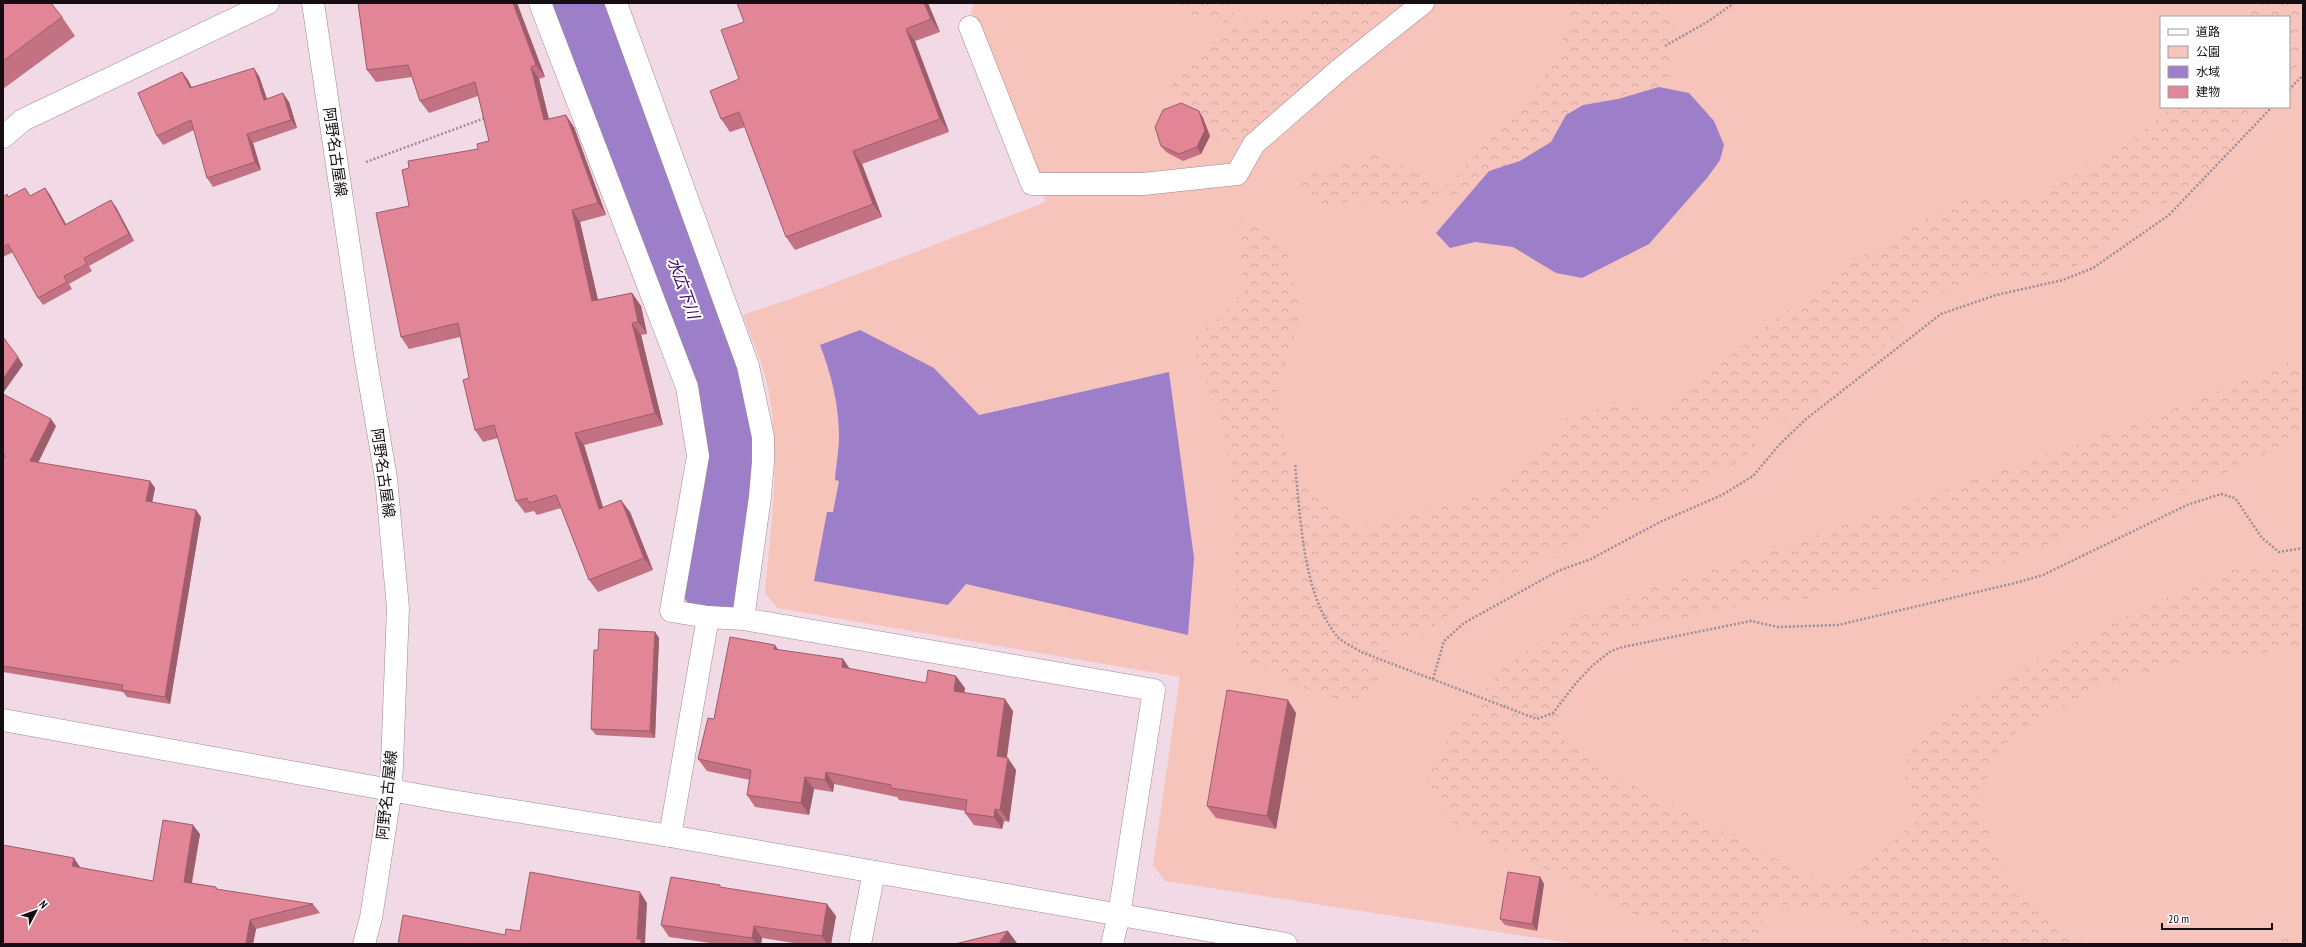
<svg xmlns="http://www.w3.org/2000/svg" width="2306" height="947" font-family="'PT Sans Narrow','Noto Sans JP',sans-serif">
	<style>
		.green { fill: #f6c4bb; fill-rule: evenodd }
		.forest { fill: url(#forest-crowns) }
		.water { fill: #9d7ec9 }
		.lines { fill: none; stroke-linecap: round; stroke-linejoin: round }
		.river { stroke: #9d7ec9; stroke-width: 66 }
		.lane-casing { stroke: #a08a95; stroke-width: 23 }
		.street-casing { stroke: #a08a95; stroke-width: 23 }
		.secondary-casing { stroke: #a08a95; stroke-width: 23 }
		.path { stroke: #9f8d96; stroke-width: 2.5; stroke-dasharray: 2 2; stroke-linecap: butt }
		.lane { stroke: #fff; stroke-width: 22 }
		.street { stroke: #fff; stroke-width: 22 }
		.secondary { stroke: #fff; stroke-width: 22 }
		.wall { fill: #c27282 }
		.shaded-wall { fill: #9e5d6a }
		.building { fill: #e18597; stroke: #9e5d6a }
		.labels { text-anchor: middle; stroke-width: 4; stroke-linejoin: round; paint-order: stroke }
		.street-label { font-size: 15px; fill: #150d11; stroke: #fff }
		.water-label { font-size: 16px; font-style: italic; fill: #3b0664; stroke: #fff }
	</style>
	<defs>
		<pattern id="forest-crowns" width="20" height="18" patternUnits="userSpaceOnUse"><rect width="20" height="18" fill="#f6c4bb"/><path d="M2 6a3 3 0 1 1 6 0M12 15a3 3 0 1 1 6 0" fill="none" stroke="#d2a7a0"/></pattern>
	</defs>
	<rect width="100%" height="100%" fill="#f1d9e5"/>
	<path class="green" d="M 974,3 L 2303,3 L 2303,944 L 1577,944 L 1165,881 L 1153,865 L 1180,677 L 777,608 L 765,593 C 771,524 782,453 767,384 C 762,361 751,338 743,315 L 816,290 L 1046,202 L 971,13 ZM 2161,17 L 2289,17 L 2289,107 L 2161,107 Z"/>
	<path class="forest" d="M 1171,3 L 1232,3 L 1235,25 L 1300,15 L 1313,3 L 1399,3 L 1365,28 L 1312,74 L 1245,136 L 1224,143 L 1188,123 L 1168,78 L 1235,25 L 1175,10 Z
		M 1574,3 L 1677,3 L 1671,6 L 1673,42 L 1667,85 L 1583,105 L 1535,152 L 1475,187 L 1406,210 L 1362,200 L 1324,205 L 1295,180 L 1379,152 L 1443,190 L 1512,116 L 1557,61 Z
		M 2249,3 L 2303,3 L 2303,62 L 2289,75 L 2289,17 L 2239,17 L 2248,9 Z
		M 2172,107 L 2257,107 L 2202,186 L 2142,214 L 2077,266 L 2021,283 L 1982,273 L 1937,295 L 1878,352 L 1793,413 L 1765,427 L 1751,452 L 1690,494 L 1625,506 L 1558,550 L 1478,593 L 1417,638 L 1391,640 L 1375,688 L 1361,704 L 1323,696 L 1237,656 L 1234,502 L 1223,423 L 1191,341 L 1245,295 L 1236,219 L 1277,233 L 1285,244 L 1301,316 L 1277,388 L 1289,474 L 1354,531 L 1506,487 L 1571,414 L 1625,404 L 1662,415 L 1773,321 L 1861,258 L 1960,199 L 2039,199 L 2074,175 L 2128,144 Z
		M 2303,357 L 2303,431 L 2248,464 L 1966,577 L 1834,595 L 1730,607 L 1614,633 L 1561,682 L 1560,738 L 1619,778 L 1837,890 L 1918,820 L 1905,789 L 1906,759 L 1936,721 L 2043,659 L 2142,608 L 2233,570 L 2303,566 L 2303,649 L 2191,659 L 2098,687 L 2016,732 L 1992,761 L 1979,808 L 2010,890 L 2086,944 L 1918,944 L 1835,911 L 1771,903 L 1754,944 L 1693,944 L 1453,823 L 1427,781 L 1449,734 L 1503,669 L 1567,622 L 1671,581 L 1756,556 L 2138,423 Z
		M 2303,932 L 2303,944 L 2270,944 Z"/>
	<path class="water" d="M 1659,87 L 1689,93 L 1714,121 L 1724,145 L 1720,160 L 1707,178 L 1649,244 L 1582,278 L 1556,273 L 1513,247 L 1475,242 L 1450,248 L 1436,233 L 1489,171 L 1520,161 L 1551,142 L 1566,115 L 1583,105 L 1618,99 Z
		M 860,330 L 934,368 L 979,415 L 1169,372 L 1194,558 L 1188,635 L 966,584 L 948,605 L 814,581 L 827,512 L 833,512 L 839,481 L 835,480 C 836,465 839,450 839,436 C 839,405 831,373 820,345 Z"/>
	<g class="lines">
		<path class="river" d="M 579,3 L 716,373 L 727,412 L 732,450 L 714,583"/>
		<defs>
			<path id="lane" d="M 970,27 L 1032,184 L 1143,184 L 1237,174 L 1254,144 L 1339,70 L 1423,3"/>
			<path id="street" d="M 540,3 L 687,387 L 698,456 L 671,611 L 708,617 L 743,619 L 1154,690 L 1119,915 L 1112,944
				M 616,3 L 748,366 L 763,437 L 763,462 L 760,497 L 743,619
				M 3,137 L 23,120 L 268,3
				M 670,836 L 708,617
				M 860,944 L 874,872"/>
			<path id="secondary" d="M 313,3 L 366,361 L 386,478 L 398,608 L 391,789 L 371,918 L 364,944
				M 3,720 L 446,800 L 670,836 L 1286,944"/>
		</defs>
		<use href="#lane" class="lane-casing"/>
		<use href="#street" class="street-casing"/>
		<use href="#secondary" class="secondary-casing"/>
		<path class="path" d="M 1665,46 L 1709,21 L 1734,3
			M 2289,90 L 2303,75
			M 366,162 L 485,118
			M 1295,465 C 1301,519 1302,591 1336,635 C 1341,642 1354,647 1361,652 L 1537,719 L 1553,713 L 1576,683 L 1593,665 L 1611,651 L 1623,647 L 1751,621 L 1778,627 L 1838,625 L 2019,582 L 2043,575 L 2187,505 L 2221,494 L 2235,498 L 2262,538 L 2279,552 L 2303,548
			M 1433,679 L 1444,641 L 1464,623 L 1558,571 L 1591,559 L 1660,522 L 1722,495 L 1753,476 L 1779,445 L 1806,419 L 1941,314 L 1996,295 L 2063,280 L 2093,268 L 2169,215 L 2272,107"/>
		<use href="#lane" class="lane"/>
		<use href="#street" class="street"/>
		<use href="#secondary" class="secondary"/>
	</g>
	<path class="wall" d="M 3,3 L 62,17 L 75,36 L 3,89 Z
		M 358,3 L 517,3 L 545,77 L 539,79 L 549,119 L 574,127 L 606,215 L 580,222 L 598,300 L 632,293 L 641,306 L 647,334 L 641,335 L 663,425 L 584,445 L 603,507 L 630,512 L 653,570 L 598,592 L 589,580 L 561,508 L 537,515 L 534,511 L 525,513 L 516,501 L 498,438 L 483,442 L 475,430 L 469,378 L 460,337 L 409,349 L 401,337 L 409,206 L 409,168 L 478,149 L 489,141 L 478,96 L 429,113 L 420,101 L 412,77 L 376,82 L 367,70 Z
		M 928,3 L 940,32 L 915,41 L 949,132 L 862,164 L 882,217 L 795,250 L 786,237 L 745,127 L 730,132 L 721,119 Z
		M 182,72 L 188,80 L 191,87 L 259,76 L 267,99 L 289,102 L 297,128 L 253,143 L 261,170 L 213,187 L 207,178 L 194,130 L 163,145 L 157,136 Z
		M 1199,111 L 1203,118 L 1210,136 L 1201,154 L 1183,161 L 1166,152 L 1161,146 Z
		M 45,188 L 50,195 L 66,224 L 116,207 L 134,241 L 89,266 L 92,271 L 69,284 L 72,289 L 43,305 L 38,298 L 13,252 L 3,257 L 3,197 L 9,196 L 30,196 Z
		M 56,426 L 38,463 L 150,481 L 155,488 L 152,502 L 201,517 L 170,704 L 127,697 L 123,692 L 3,672 L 3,457 L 5,457 Z
		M 655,632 L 659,638 L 655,738 L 596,735 L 591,729 L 598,650 Z
		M 778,650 L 843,659 L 850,669 L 926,683 L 965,688 L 964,693 L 1013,711 L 1007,758 L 1016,770 L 1009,822 L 1004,821 L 1002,829 L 974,825 L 965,813 L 966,811 L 899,800 L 897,797 L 834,784 L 833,792 L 814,789 L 809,815 L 755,807 L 747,795 L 750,780 L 707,771 L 698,759 L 714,719 Z
		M 1296,713 L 1276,829 L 1216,818 L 1207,806 Z
		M 200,834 L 192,883 L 216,887 L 218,890 L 313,904 L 320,913 L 256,929 L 253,944 L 3,944 L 80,867 L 80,868 L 153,881 Z
		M 1540,877 L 1544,884 L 1537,931 L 1505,925 L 1500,919 Z
		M 722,888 L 836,916 L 831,944 L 800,944 L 762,938 L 761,944 L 718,944 L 669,937 L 661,925 Z"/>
	<path class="shaded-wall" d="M 513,3 L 517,3 L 545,77 L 536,65 Z
		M 924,3 L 928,3 L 940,32 L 931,19 Z
		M 906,29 L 915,41 L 949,132 L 940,119 Z
		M 531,67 L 539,79 L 552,132 L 544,120 Z
		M 254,68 L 259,76 L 270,108 L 264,100 Z
		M 182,72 L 188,80 L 196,96 L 190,88 Z
		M 283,93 L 289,102 L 297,128 L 291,120 Z
		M 1199,111 L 1203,118 L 1210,136 L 1201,154 L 1197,147 Z
		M 566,115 L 574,127 L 606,215 L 598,203 Z
		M 247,134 L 253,143 L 261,170 L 255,162 Z
		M 853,151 L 862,164 L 882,217 L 873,204 Z
		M 45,188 L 50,195 L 70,232 L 65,225 Z
		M 111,200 L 116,207 L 134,241 L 129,234 Z
		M 572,210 L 580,222 L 601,313 L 592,301 Z
		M 632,293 L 641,306 L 647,334 L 638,322 Z
		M 632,323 L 641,335 L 663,425 L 655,413 Z
		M 18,357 L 23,365 L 3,393 L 3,379 Z
		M 51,419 L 56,426 L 35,469 L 30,461 Z
		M 575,433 L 584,445 L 607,521 L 599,509 Z
		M 150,481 L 155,488 L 151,508 L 146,501 Z
		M 621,500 L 630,512 L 653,570 L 644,558 Z
		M 196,510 L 201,517 L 170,704 L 165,697 Z
		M 655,632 L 659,638 L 655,738 L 650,731 Z
		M 775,645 L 783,657 L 774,649 Z
		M 843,659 L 851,671 L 842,667 Z
		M 956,676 L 965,688 L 962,703 L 954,691 Z
		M 1005,699 L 1013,711 L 1005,768 L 997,756 Z
		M 1288,700 L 1296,713 L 1276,829 L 1267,816 Z
		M 1008,758 L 1016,770 L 1009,822 L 1000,810 Z
		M 826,772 L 834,784 L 833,792 L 825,780 Z
		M 805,777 L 814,789 L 809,815 L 801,803 Z
		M 995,809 L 1004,821 L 1002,829 L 994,817 Z
		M 193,825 L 200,834 L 190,891 L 184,882 Z
		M 74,858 L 80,867 L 78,875 L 72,866 Z
		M 1540,877 L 1544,884 L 1537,931 L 1532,924 Z
		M 640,892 L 647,903 L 645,944 L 641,944 L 637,939 Z
		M 827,904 L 836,916 L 831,944 L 827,944 L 822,936 Z
		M 250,920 L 256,929 L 253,944 L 246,944 Z
		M 754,926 L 762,938 L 761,944 L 756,944 L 752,938 Z
		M 1008,931 L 1017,943 L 1016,944 L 998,944 Z"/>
	<path class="building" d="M 3,3 L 51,3 L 62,17 L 3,61 Z
		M 358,3 L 513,3 L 536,65 L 531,67 L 544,120 L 566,115 L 598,203 L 572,210 L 592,301 L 632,293 L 638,322 L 632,323 L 655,413 L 575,433 L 599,509 L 621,500 L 644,558 L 589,580 L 556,495 L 529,503 L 527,498 L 516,501 L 494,425 L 475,430 L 463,380 L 469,378 L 458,323 L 401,337 L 376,213 L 409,206 L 402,170 L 409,168 L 408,161 L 478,149 L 477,144 L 489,141 L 475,82 L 420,101 L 408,65 L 367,70 Z
		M 737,3 L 924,3 L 931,19 L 906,29 L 940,119 L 853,151 L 873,204 L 786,237 L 739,112 L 721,119 L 710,91 L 739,79 L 721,30 L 744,22 Z
		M 254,68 L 264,100 L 283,93 L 291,120 L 247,134 L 255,162 L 207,178 L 191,120 L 157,136 L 138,93 L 182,72 L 190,88 Z
		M 1181,103 L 1199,111 L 1205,130 L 1197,147 L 1179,154 L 1161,146 L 1155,127 L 1163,110 Z
		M 25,188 L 30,196 L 45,188 L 65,225 L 111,200 L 129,234 L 84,258 L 87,264 L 64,276 L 67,282 L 38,298 L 8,244 L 3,247 L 3,197 L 7,194 L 8,197 Z
		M 3,337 L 18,357 L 3,379 Z
		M 3,394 L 51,419 L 30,461 L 150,481 L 146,501 L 196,510 L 165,697 L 122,690 L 123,685 L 3,666 L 3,457 L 6,457 L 3,454 Z
		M 599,629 L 655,632 L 650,731 L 591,729 L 594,650 L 598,650 Z
		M 730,637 L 775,645 L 774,649 L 843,659 L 842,667 L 926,683 L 928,670 L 956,676 L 954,691 L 1005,699 L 997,756 L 1008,758 L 1000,810 L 995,809 L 994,817 L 965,813 L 967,800 L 891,788 L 891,785 L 826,772 L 825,780 L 805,777 L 801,803 L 747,795 L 751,770 L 698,759 L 708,718 L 714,719 Z
		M 1227,690 L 1288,700 L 1267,816 L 1207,806 Z
		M 163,820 L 193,825 L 184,882 L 216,887 L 216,889 L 313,904 L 250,920 L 246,944 L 3,944 L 3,845 L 74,858 L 72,866 L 153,881 Z
		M 530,872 L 640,892 L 637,939 L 641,939 L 641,944 L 398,944 L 403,915 L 505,935 L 506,929 L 520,931 Z
		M 1508,872 L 1540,877 L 1532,924 L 1500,919 Z
		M 671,877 L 720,885 L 720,887 L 827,904 L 822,936 L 754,926 L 752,938 L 661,925 Z
		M 1008,931 L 998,944 L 955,944 Z"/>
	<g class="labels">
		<g class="street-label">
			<text transform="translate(335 152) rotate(82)" y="5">阿野名古屋線</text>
			<text transform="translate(383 473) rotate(82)" y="5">阿野名古屋線</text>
			<text transform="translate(387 795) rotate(-84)" y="5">阿野名古屋線</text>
		</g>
		<g class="water-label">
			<text transform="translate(684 288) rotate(70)" y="6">水広下川</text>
		</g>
	</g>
	<rect width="2306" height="947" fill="none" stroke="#150d11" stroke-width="8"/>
	<rect x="2160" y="16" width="130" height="92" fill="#ffffff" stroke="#a19ea0"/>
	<rect x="2168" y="29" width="20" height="6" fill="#ffffff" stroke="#a19ea0"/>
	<text x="2196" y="36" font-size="12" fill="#150d11">道路</text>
	<rect x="2168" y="46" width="20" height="12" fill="#f6c4bb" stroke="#a19ea0"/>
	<text x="2196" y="56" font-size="12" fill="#150d11">公園</text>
	<rect x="2168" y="66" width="20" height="12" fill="#9d7ec9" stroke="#a19ea0"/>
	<text x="2196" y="76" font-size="12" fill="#150d11">水域</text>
	<rect x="2168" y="86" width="20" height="12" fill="#e18597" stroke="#a19ea0"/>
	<text x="2196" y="96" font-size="12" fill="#150d11">建物</text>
	<g transform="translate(36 911) rotate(49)" stroke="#ffffff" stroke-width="3" paint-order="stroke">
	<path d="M0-3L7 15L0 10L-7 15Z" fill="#150d11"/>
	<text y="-6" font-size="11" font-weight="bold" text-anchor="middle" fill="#150d11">N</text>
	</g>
	<path d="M2162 923v6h110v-6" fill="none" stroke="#150d11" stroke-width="2"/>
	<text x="2168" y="923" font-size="12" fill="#150d11" stroke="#ffffff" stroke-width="3" paint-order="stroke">20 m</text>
</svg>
